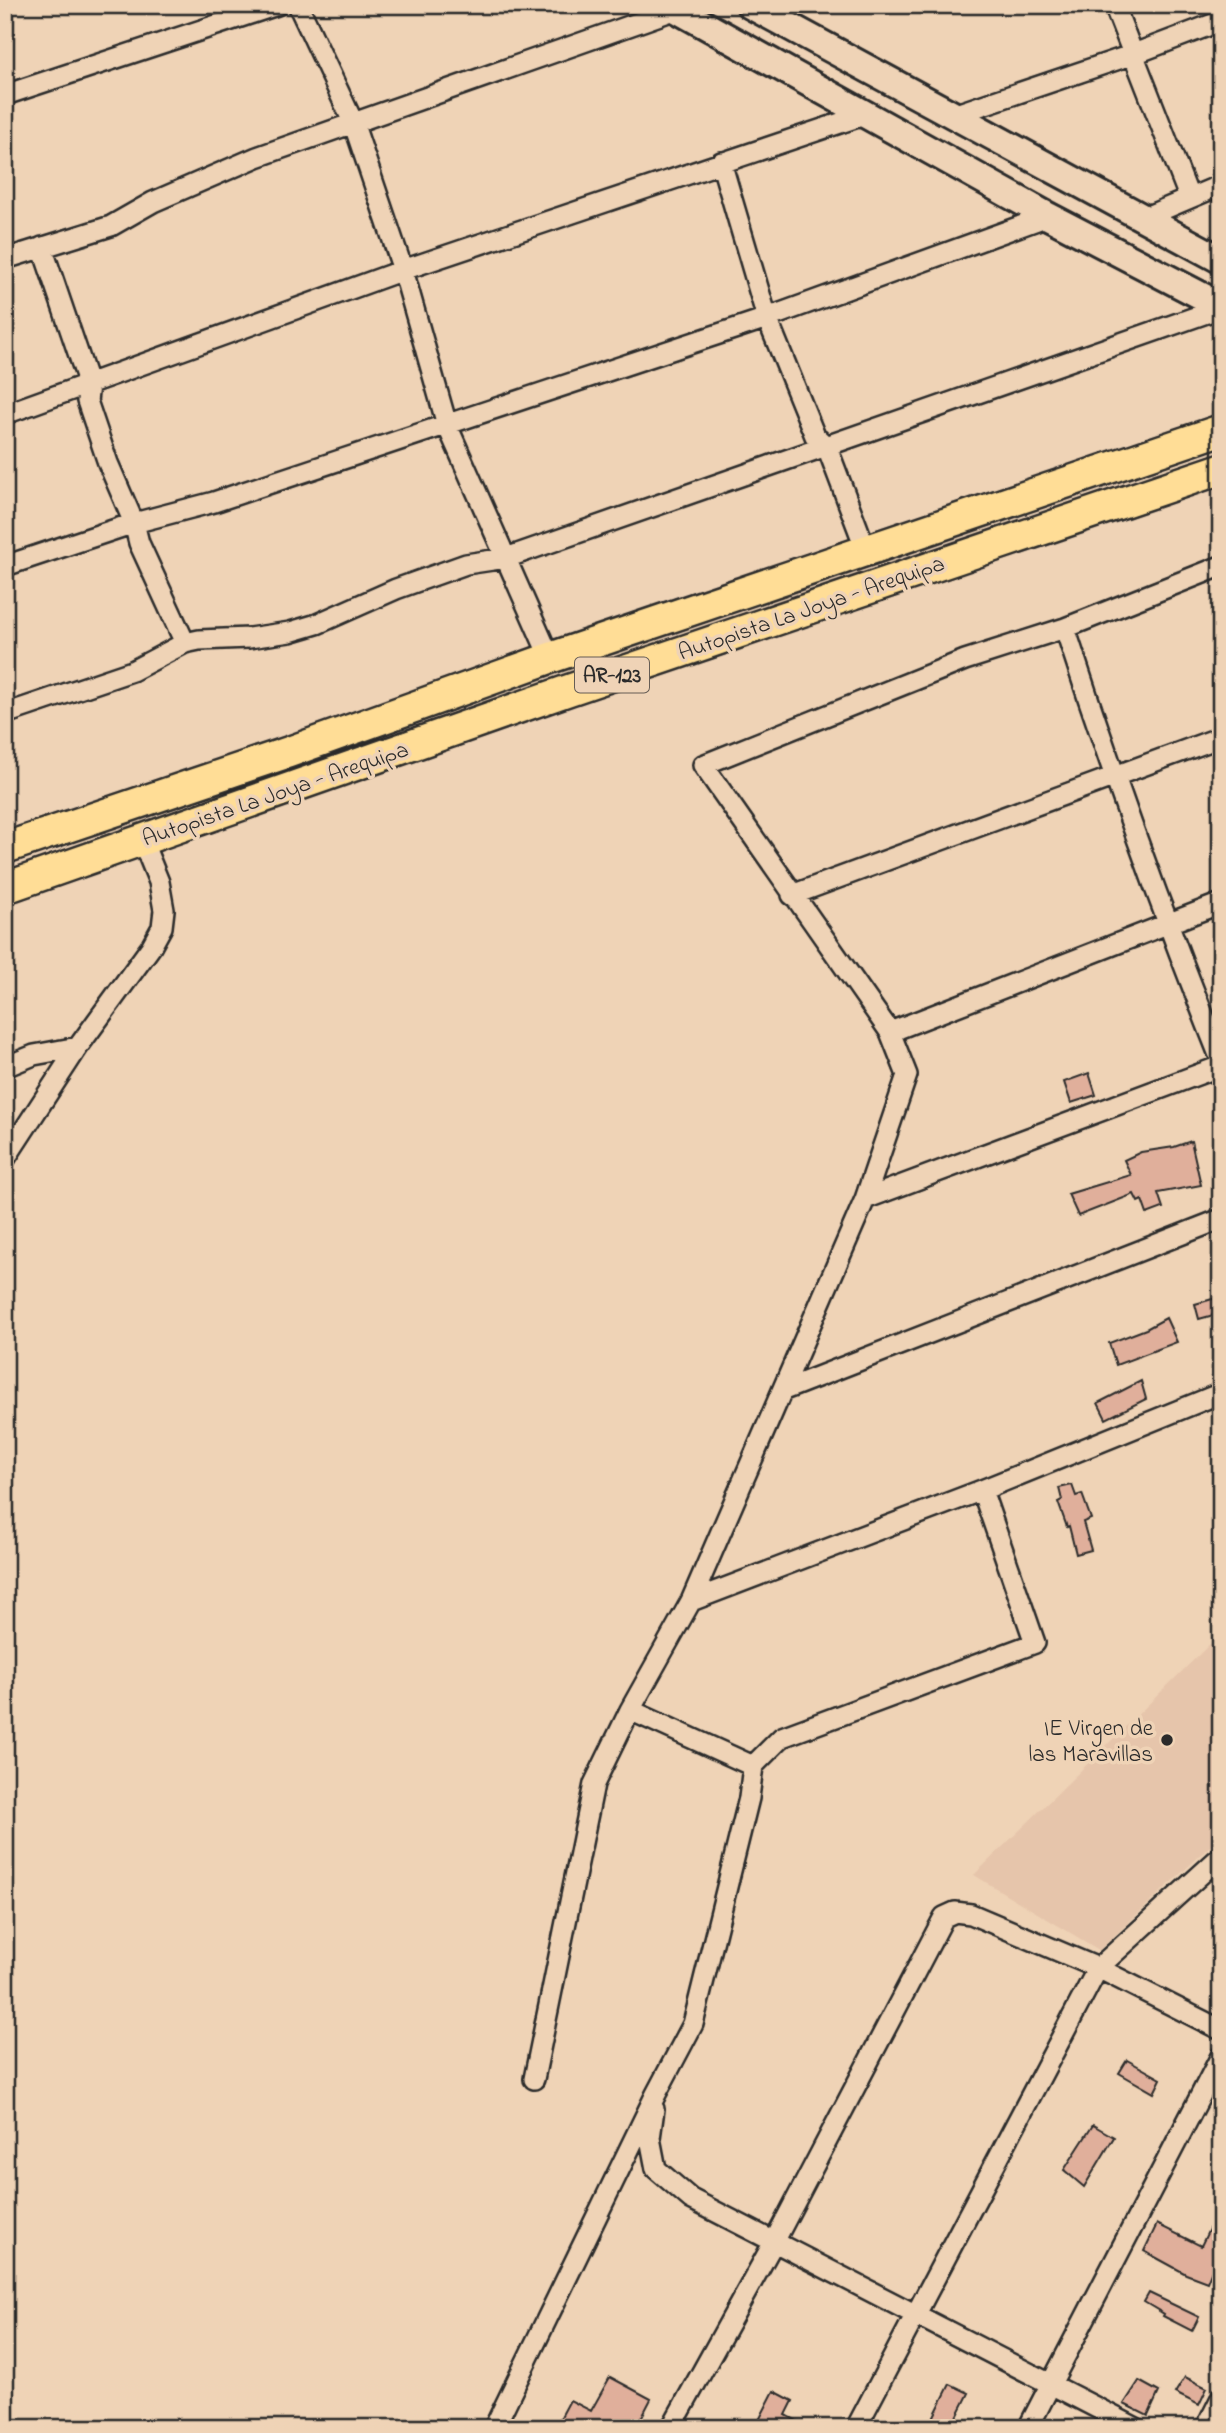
<svg xmlns="http://www.w3.org/2000/svg" width="1226" height="2433" font-family="'Indie Flower',sans-serif">
	<style>
		.built { fill: #e6c5ab }
		.building { fill: #e0af9b; stroke: #2b2b2b; stroke-width: 2 }
		.lines { fill: none; stroke-linecap: round; stroke-linejoin: round }
		.street-casing { stroke: #2b2b2b; stroke-width: 24 }
		.secondary-casing { stroke: #2b2b2b; stroke-width: 32 }
		.primary-casing { stroke: #2b2b2b; stroke-width: 35 }
		.street { stroke: #efd3b6; stroke-width: 19 }
		.secondary { stroke: #efd3b6; stroke-width: 26 }
		.primary { stroke: #ffdd96; stroke-width: 30 }
		.poi-dot { fill: #2b2b2b; stroke: #efd3b6; stroke-width: 2.5 }
		.labels { text-anchor: middle; stroke-width: 7; stroke-linejoin: round; paint-order: stroke }
		.shield { fill: #efd3b6; stroke: #665d55; stroke-width: 2 }
		.shield-label { font-size: 21px; font-weight: bold; fill: #2b2b2b }
		.street-label { font-size: 23px; fill: #2b2b2b; stroke: #efd3b6 }
		.poi-label { font-size: 23px; fill: #2b2b2b; stroke: #efd3b6; text-anchor: end }
	</style>
	<rect width="100%" height="100%" fill="#efd3b6"/>
	<filter id="ink" filterUnits="userSpaceOnUse"><feTurbulence type="fractalNoise" baseFrequency=".0143" numOctaves="2"/><feDisplacementMap in="SourceGraphic" scale="14" xChannelSelector="R" yChannelSelector="G"/><feConvolveMatrix kernelMatrix="1 2 1 2 8 2 1 2 1" color-interpolation-filters="sRGB"/></filter>
	<g filter="url(#ink)">
		<path class="built" d="M 1221,1638 L 1221,1836 L 1099,1950 L 974,1875 L 1210,1644 Z"/>
		<path class="building" d="M 1089,1073 L 1096,1095 L 1071,1103 L 1064,1082 Z
			M 1191,1141 L 1201,1185 L 1158,1193 L 1163,1208 L 1147,1214 L 1142,1200 L 1138,1202 L 1134,1194 L 1078,1216 L 1068,1194 L 1131,1175 L 1124,1160 L 1141,1152 L 1174,1147 Z
			M 1216,1298 L 1221,1313 L 1199,1319 L 1195,1304 Z
			M 1166,1318 L 1177,1342 L 1116,1365 L 1109,1343 L 1146,1329 Z
			M 1141,1381 L 1146,1399 L 1106,1419 L 1098,1403 Z
			M 1072,1485 L 1076,1496 L 1082,1494 L 1091,1519 L 1083,1522 L 1091,1550 L 1076,1554 L 1069,1526 L 1067,1527 L 1058,1502 L 1062,1500 L 1059,1488 Z
			M 1127,2060 L 1161,2079 L 1154,2093 L 1119,2073 Z
			M 1093,2125 L 1114,2137 L 1084,2187 L 1064,2170 Z
			M 1221,2204 L 1221,2259 L 1217,2257 L 1207,2282 L 1186,2274 L 1144,2251 L 1157,2224 L 1201,2246 Z
			M 1149,2293 L 1199,2317 L 1192,2331 L 1163,2316 L 1164,2314 L 1144,2302 Z
			M 610,2377 L 651,2399 L 636,2428 L 555,2428 L 570,2400 L 591,2411 Z
			M 1185,2377 L 1207,2388 L 1199,2405 L 1175,2393 Z
			M 1139,2381 L 1159,2392 L 1148,2416 L 1124,2404 Z
			M 950,2384 L 969,2393 L 952,2427 L 933,2418 Z
			M 774,2391 L 793,2401 L 786,2415 L 810,2428 L 755,2428 Z"/>
		<g class="lines">
			<defs>
				<path id="street" d="M 298,5 L 353,122 L 403,270 L 447,425 L 550,658
					M 1114,5 L 1189,197
					M 5,95 L 277,5
					M 953,115 L 1134,54 L 1221,21
					M 721,162 L 767,318 L 815,436 L 827,447 L 866,550
					M 1143,218 L 1221,185
					M 42,247 L 89,385 L 87,401 L 108,463 L 134,523 L 139,543 L 185,643
					M 5,259 L 111,226 L 153,202 L 257,157 L 677,9
					M 5,414 L 403,270 L 867,114
					M 5,566 L 134,523 L 214,502 L 767,318 L 1048,216
					M 1065,628 C 1112,774 1164,917 1221,1060
					M 5,714 L 132,671 L 185,643 L 199,640 L 249,638 L 290,632 L 317,624 L 396,589 L 466,564 L 506,558 L 1221,308
					M 792,895 L 1221,737
					M 890,1032 L 1221,903
					M 5,1067 L 34,1055 L 78,1047 L 151,947 L 162,927 L 164,910 L 159,882 L 142,840
					M 5,1159 L 78,1047
					M 865,1199 L 1221,1066
					M 784,1390 L 1221,1219
					M 691,1601 L 982,1490 L 1221,1393
					M 630,1710 L 753,1766
					M 534,2079 L 594,1784 L 630,1710 L 691,1601 L 865,1199 L 907,1075 L 890,1032 L 703,765 L 965,660 L 1065,628 L 1221,566
					M 654,2109 L 650,2138 L 656,2169 L 691,2199 L 1136,2428
					M 494,2428 L 656,2094 L 693,2024 L 749,1798 L 753,1766 L 782,1737 L 1035,1643 L 982,1490
					M 671,2428 L 774,2242 L 944,1917 L 955,1912 L 971,1914 L 1098,1968 L 1221,2030
					M 856,2428 L 1098,1968 L 1221,1856
					M 1028,2428 L 1221,2056
					M 1206,2428 L 1221,2398"/>
				<path id="secondary" d="M 669,5 L 1048,216 L 1221,306
					M 750,5 L 1221,260"/>
				<path id="primary" d="M 5,848 L 289,752 L 550,658 L 1221,430
					M 5,888 L 569,690 L 1221,469"/>
			</defs>
			<use href="#street" class="street-casing"/>
			<use href="#secondary" class="secondary-casing"/>
			<use href="#primary" class="primary-casing"/>
			<use href="#street" class="street"/>
			<use href="#secondary" class="secondary"/>
			<use href="#primary" class="primary"/>
		</g>
	</g>
	<circle class="poi-dot" cx="1167" cy="1740" r="7"/>
	<g class="labels">
		<rect class="shield" x="575" y="657.5" width="74" height="35" rx="5"/>
		<g class="shield-label">
			<text x="612" y="682">AR-123</text>
		</g>
		<g class="street-label">
			<text transform="translate(811 607) rotate(-19)" y="8">Autopista La Joya - Arequipa</text>
			<text transform="translate(275 793) rotate(-19)" y="8">Autopista La Joya - Arequipa</text>
		</g>
		<g class="poi-label">
			<text x="1153" y="1735">IE Virgen de<tspan x="1153" dy="26">las Maravillas</tspan></text>
		</g>
	</g>
	<rect width="1226" height="2433" fill="none" stroke="#efd3b6" stroke-width="28"/>
	<rect x="14" y="14" width="1198" height="2405" fill="none" stroke="#2b2b2b" stroke-width="2.5" filter="url(#ink)"/>
</svg>
